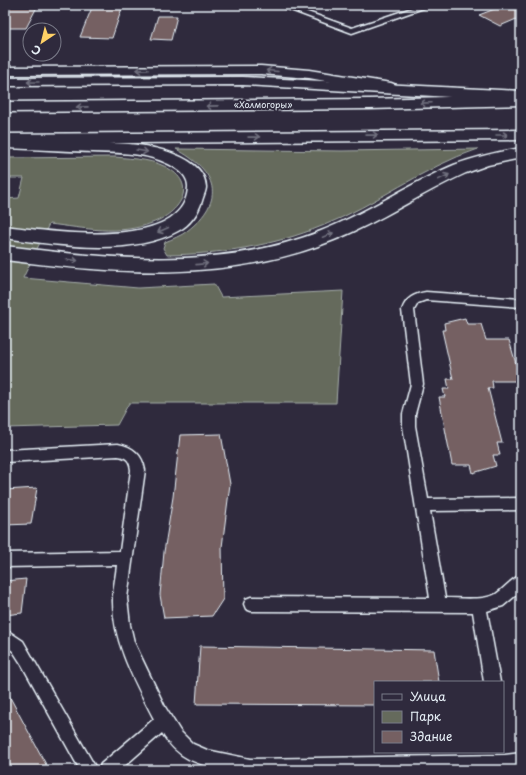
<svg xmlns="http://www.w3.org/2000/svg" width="526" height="775" font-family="'Playpen Sans',sans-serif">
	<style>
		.green { fill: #656a5c; stroke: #a6aeaa }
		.building { fill: #756062; stroke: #e8f1f8 }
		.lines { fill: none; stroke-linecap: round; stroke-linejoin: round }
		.lane-casing { stroke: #e8f1f8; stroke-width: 3 }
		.street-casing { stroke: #e8f1f8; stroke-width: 3 }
		.secondary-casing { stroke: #e8f1f8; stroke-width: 3 }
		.highway-casing { stroke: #e8f1f8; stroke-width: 3 }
		.lane { fill: #2f2a3d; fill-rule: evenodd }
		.street { fill: #2f2a3d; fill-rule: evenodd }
		.secondary { fill: #2f2a3d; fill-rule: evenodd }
		.highway { fill: #2f2a3d; fill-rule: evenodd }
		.oneway { stroke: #70707e }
		.labels { text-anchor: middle; stroke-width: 4; stroke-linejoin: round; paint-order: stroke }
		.far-street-label { font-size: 9px; fill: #e8f1f8; stroke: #2f2a3d }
	</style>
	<rect width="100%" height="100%" fill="#2f2a3d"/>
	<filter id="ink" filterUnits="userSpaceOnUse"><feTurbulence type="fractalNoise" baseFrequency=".025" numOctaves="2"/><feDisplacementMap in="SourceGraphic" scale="8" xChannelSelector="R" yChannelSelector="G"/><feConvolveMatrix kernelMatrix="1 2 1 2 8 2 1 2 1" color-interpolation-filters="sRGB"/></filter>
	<g filter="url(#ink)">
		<path class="green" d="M 176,149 L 342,151 L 478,149 C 423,167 376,205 322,226 C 273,246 220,254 167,255 L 163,248 L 165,242 C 172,239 181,236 187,231 C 227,200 217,171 176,149 Z
			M 115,157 C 134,159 155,159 171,170 C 199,189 175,215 152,223 C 119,236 84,228 49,224 L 23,278 L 138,288 L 214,284 L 221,297 L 343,291 L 336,403 L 129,403 L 117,425 L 5,428 L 5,199 L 19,198 L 24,178 L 5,178 L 5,158 Z"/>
		<path class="building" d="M 5,5 L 38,5 L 26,28 L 5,28 Z
			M 93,5 L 123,5 L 112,38 L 80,37 Z
			M 505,5 L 521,5 L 521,17 L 500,26 L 479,15 Z
			M 158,16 L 177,16 L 171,40 L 151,39 Z
			M 465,318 L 467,324 L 481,324 L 486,340 L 509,340 L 521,381 L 492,381 L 493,388 L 488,388 L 502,443 L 497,443 L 500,455 L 493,455 L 496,466 L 473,473 L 471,465 L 452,465 L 439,397 L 445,397 L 443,389 L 449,389 L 447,379 L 453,379 L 442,330 L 445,330 L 444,323 Z
			M 221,434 L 230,484 L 222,547 L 223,599 L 212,616 L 164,618 L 160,595 L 164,552 L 173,497 L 180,435 Z
			M 37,488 L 31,524 L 5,525 L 5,490 Z
			M 26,579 L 22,613 L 5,615 L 5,581 Z
			M 200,646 L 434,650 L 439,682 L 375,682 L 375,705 L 196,704 Z
			M 5,688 L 49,770 L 5,770 Z"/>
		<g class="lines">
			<defs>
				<path id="lane" d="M 277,5 L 288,5 L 352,28 L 421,5 L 432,5 L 352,33 Z
					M 426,292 L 521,299 L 521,307 L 426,300 L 418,303 L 414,310 L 423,384 L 415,414 L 415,426 L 428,499 L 521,498 L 521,510 L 430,511 L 445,598 C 459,598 484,601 496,594 C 505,588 511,579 521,575 L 521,591 L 503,606 L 487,611 L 500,682 L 484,682 L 473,612 L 251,611 L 246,609 L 244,604 L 246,599 L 251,597 L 430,598 L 403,426 L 403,414 L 411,384 L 402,310 C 406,298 414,294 426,292 Z
					M 118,444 C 133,447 142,454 145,470 L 127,598 L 130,625 L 134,642 L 165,707 L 180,731 L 193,744 L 207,750 L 250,759 L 505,755 L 521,753 L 521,769 L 224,770 C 196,764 178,759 162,733 L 120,770 L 99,770 L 101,764 L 154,719 C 135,682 112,641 113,599 C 113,588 116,576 117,565 L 5,567 L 5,553 L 120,551 L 131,470 C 130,461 127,457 118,456 L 5,462 L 5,450 Z
					M 5,629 L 23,641 L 97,770 L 80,770 L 22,665 L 13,651 L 5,646 Z"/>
				<path id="street" d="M 261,66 L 309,70 L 391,83 L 396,85 L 399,88 L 396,91 L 391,93 L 309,78 L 261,74 L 5,75 L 5,67 Z"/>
				<path id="secondary" d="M 243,77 L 521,91 L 521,101 L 243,85 L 5,86 L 5,78 Z
					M 5,138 L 129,144 C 152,146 205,156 206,187 C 206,191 203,197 202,201 C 198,213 190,225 178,231 C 132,257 56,245 5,238 L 5,226 C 47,231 185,253 188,187 C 189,173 170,164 159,160 C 138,152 114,153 93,152 C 64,151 34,149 5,148 Z
					M 521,148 L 521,158 L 488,165 L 466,173 C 421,193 380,222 334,240 C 228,283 116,274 5,260 L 5,246 C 109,259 221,271 321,231 C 367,213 408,184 454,165 C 475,157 498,152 521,148 Z"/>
				<path id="highway" d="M 521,95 L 521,105 L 370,109 L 5,112 L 5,102 L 370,99 Z
					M 521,130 L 521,140 L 5,144 L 5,134 Z"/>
			</defs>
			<use href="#lane" class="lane-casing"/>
			<use href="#street" class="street-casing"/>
			<use href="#secondary" class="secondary-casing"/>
			<use href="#highway" class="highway-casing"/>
			<use href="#lane" class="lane"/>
			<use href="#street" class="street"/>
			<use href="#secondary" class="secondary"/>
			<use href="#highway" class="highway"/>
		</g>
		<defs><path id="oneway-shaft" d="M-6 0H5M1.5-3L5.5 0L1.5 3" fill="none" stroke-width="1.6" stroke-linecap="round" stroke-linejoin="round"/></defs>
		<g class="oneway">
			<use href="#oneway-shaft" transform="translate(142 70) rotate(179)"/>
			<use href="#oneway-shaft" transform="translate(272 71) rotate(-175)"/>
			<use href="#oneway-shaft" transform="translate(33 82) rotate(180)"/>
			<use href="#oneway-shaft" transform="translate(426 103) rotate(178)"/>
			<use href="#oneway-shaft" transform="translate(212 106) rotate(179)"/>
			<use href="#oneway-shaft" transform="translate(82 107) rotate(179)"/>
			<use href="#oneway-shaft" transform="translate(372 135) rotate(-1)"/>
			<use href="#oneway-shaft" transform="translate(502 135)"/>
			<use href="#oneway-shaft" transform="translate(254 137) rotate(-1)"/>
			<use href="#oneway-shaft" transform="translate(142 151) rotate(9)"/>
			<use href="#oneway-shaft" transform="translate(444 177) rotate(-26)"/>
			<use href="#oneway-shaft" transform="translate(163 230) rotate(156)"/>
			<use href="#oneway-shaft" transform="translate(328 235) rotate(-22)"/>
			<use href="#oneway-shaft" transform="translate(72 260) rotate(6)"/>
			<use href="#oneway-shaft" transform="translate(202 264) rotate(-6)"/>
		</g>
	</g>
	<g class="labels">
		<g class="far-street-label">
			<text x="263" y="108">«Холмогоры»</text>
		</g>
	</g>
	<rect width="526" height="775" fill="none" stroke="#2f2a3d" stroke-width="20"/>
	<rect x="10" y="10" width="506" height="755" fill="none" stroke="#e8f1f8" stroke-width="1.5" filter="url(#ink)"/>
	<rect x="374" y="681" width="130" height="72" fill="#2f2a3d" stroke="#797a88"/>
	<rect x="382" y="694" width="20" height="6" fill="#2f2a3d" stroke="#797a88"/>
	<text x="410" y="701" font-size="12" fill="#e8f1f8">Улица</text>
	<rect x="382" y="711" width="20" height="12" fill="#656a5c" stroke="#797a88"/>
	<text x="410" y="721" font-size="12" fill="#e8f1f8">Парк</text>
	<rect x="382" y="731" width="20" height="12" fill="#756062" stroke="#797a88"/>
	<text x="410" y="741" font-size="12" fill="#e8f1f8">Здание</text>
	<g transform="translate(42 42) rotate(215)"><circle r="19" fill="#2f2a3d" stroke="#797a88"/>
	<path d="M0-3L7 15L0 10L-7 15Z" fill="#ffd166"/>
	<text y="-6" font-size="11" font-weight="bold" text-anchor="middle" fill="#e8f1f8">С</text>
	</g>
</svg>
